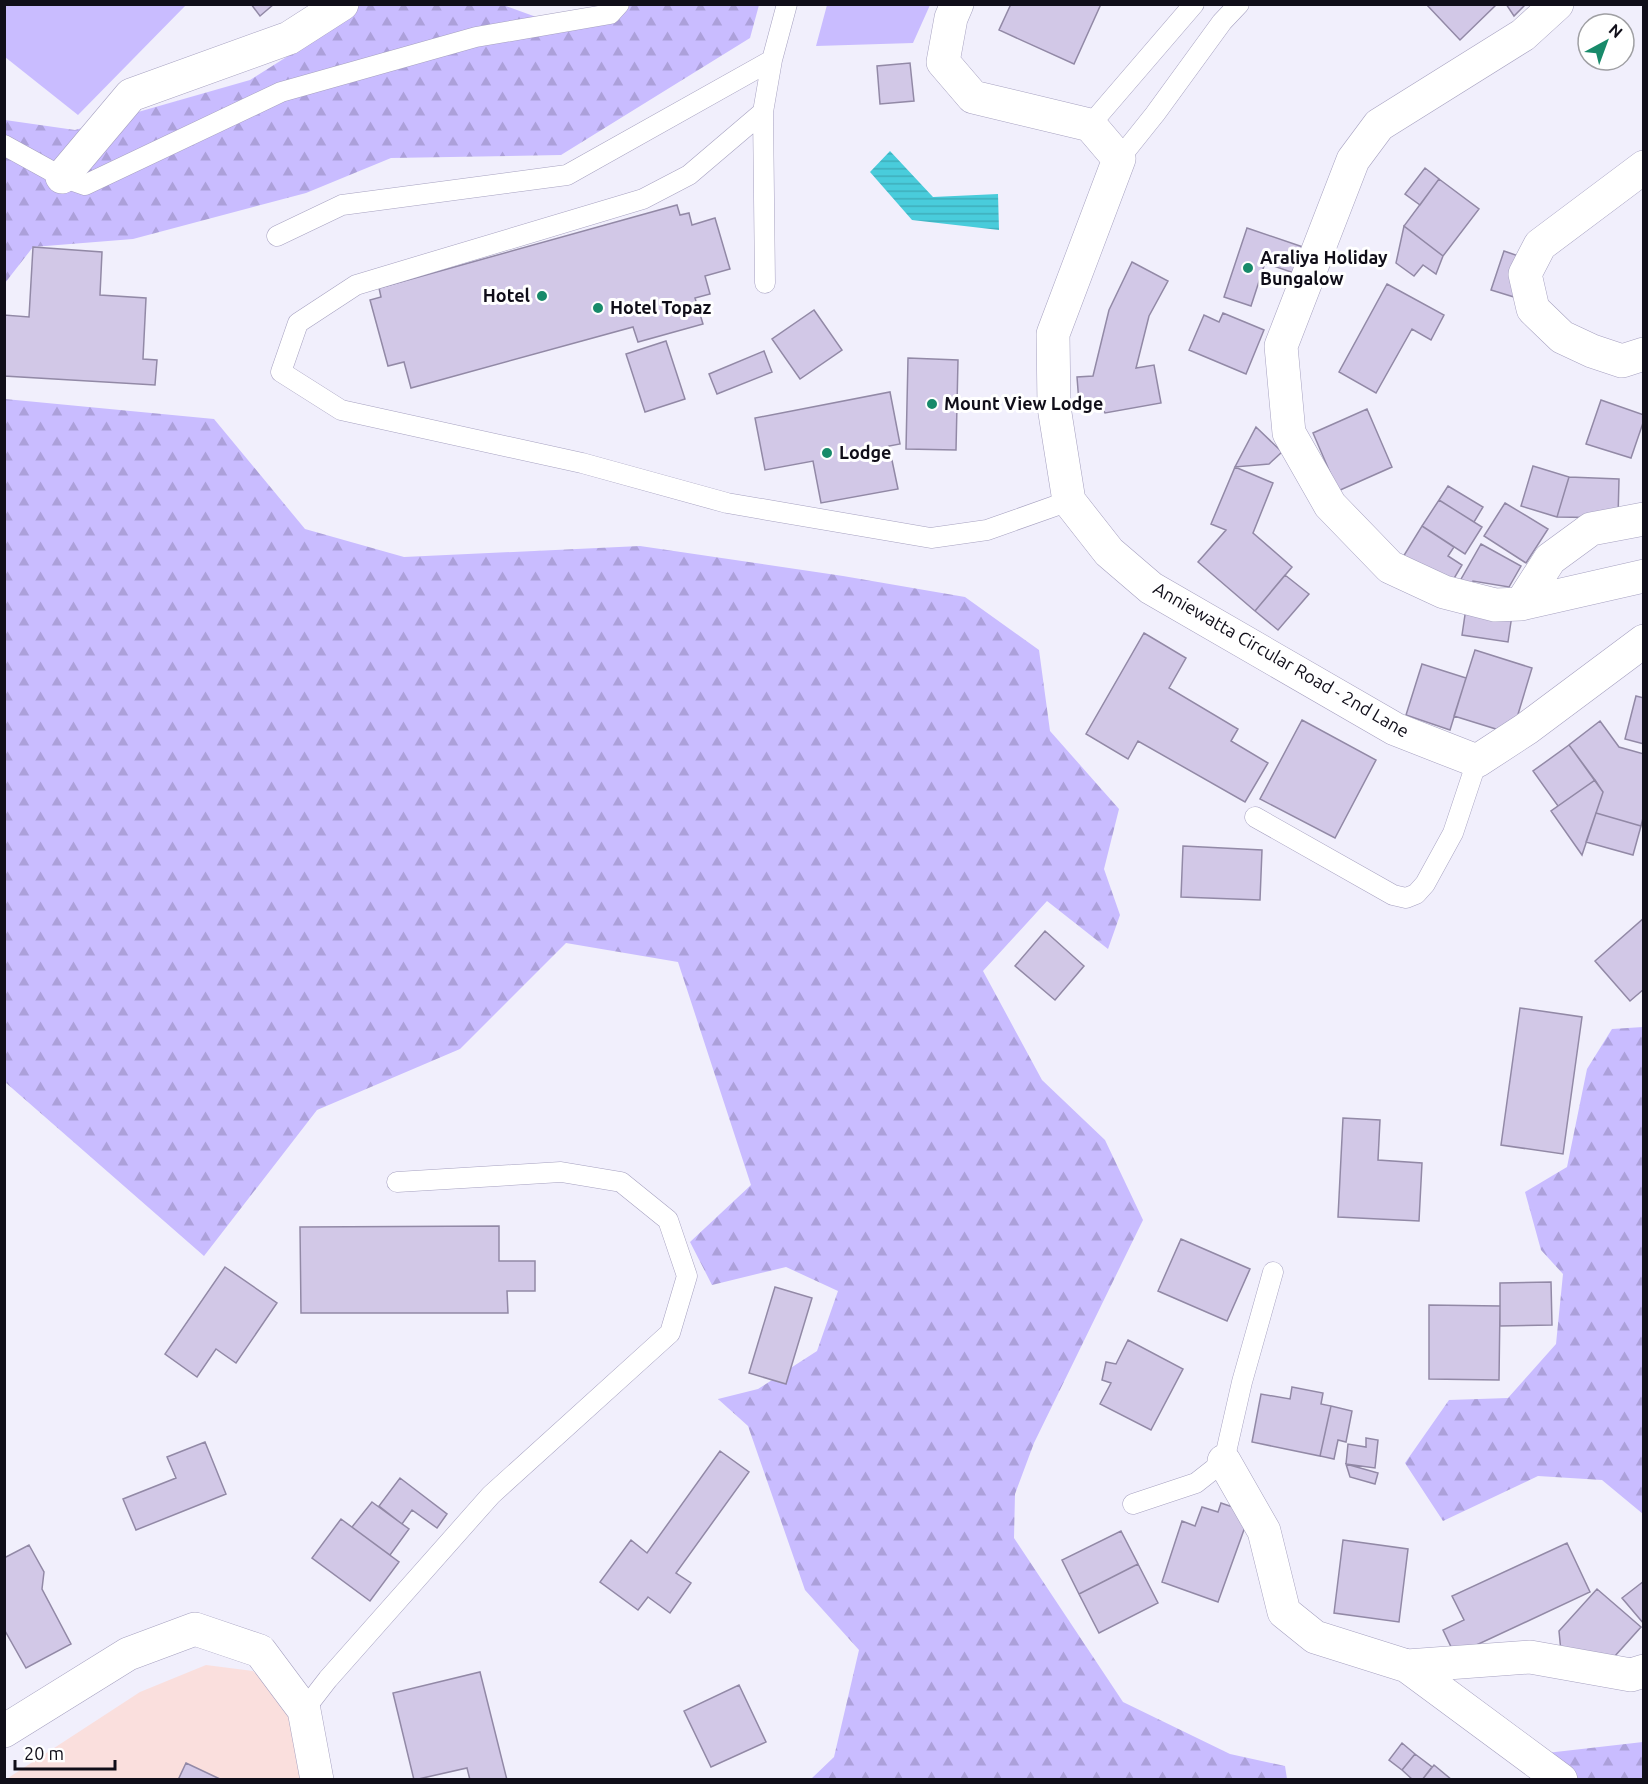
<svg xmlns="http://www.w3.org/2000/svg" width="1648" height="1784" font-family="Ubuntu,sans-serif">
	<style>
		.education { fill: #fadfdd }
		.green { fill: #c9bcff }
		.forest { fill: url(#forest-firs) }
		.water { fill: url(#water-rules) }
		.building { fill: #d2c8e7; stroke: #9289a6; stroke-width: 1.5 }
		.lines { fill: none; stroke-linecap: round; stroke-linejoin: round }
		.service-casing { stroke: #a6a1c0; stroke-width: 21 }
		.minor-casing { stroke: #a6a1c0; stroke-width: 34 }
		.tertiary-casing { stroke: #a6a1c0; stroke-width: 34 }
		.service { stroke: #fff; stroke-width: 20 }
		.minor { stroke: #fff; stroke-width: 33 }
		.tertiary { stroke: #fff; stroke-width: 33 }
		.poi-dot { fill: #188a6a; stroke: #fff; stroke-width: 2 }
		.labels { text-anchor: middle; stroke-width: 6; stroke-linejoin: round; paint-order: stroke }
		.poi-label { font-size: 18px; font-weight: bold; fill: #100e19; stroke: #fff; text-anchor: start }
		.street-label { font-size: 18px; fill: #100e19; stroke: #fff }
	</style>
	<defs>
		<pattern id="forest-firs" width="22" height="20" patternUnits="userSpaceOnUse" patternTransform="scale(1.5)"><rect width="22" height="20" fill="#c9bcff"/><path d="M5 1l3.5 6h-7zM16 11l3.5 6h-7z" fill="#aca0da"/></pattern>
		<pattern id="water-rules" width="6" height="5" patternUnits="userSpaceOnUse" patternTransform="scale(1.5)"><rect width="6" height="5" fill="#49ccdb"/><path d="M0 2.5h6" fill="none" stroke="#3faebb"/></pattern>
	</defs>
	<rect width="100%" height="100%" fill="#f1effc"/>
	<path class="education" d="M 206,1665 L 253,1671 L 297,1711 L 322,1780 L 5,1780 L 140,1692 Z"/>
	<path class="green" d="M 4,5 L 5,4 L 186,5 L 78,115 L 5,57 Z
		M 827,5 L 827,4 L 930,5 L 913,43 L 816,46 Z"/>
	<path class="forest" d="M 348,5 L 503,5 L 550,22 L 616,5 L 759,5 L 750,38 L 561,155 L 391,158 L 306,193 L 133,239 L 33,247 L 5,283 L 5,120 L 75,130 L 250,80 L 342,22 Z
		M 5,399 L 214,419 L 305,529 L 404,557 L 640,546 L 843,576 L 965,597 L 1039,650 L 1050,731 L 1119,809 L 1104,869 L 1120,915 L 1108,949 L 1047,901 L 983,971 L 1042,1080 L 1105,1140 L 1143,1220 L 1034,1443 L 1015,1494 L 1014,1538 L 1123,1702 L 1230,1754 L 1285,1766 L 1287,1779 L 811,1779 L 834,1757 L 859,1650 L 805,1590 L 748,1426 L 718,1399 L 758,1389 L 817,1351 L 838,1291 L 786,1267 L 712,1285 L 690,1242 L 751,1185 L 678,962 L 566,943 L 460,1049 L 317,1110 L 204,1256 L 5,1082 Z
		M 1643,1027 L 1643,1514 L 1602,1480 L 1538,1476 L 1443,1521 L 1405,1463 L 1449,1400 L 1508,1398 L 1556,1344 L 1563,1274 L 1541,1250 L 1525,1192 L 1567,1167 L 1587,1069 L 1612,1029 Z
		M 1643,1742 L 1643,1779 L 1529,1779 L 1529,1755 Z"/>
	<path class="water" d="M 890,151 L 933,197 L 998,194 L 999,230 L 912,220 L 870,172 Z"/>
	<path class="building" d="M 251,4 L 274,4 L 260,16 Z
		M 1011,4 L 1101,4 L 1074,64 L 999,30 Z
		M 1426,4 L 1497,4 L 1460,40 Z
		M 1506,4 L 1526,4 L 1514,16 Z
		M 910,63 L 914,101 L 880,104 L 877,66 Z
		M 1425,168 L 1439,179 L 1420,205 L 1405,194 Z
		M 1439,179 L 1479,209 L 1443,256 L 1404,226 Z
		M 677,205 L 680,215 L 689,213 L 692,225 L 715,218 L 730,269 L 705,276 L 710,294 L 695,298 L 703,324 L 638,342 L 633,327 L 411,388 L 404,362 L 388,366 L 370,300 L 381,297 L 379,288 Z
		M 1404,226 L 1443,256 L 1436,274 L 1423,265 L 1414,276 L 1396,263 Z
		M 1247,228 L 1303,247 L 1294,273 L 1265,263 L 1251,306 L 1224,297 Z
		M 33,247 L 102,252 L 100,295 L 146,298 L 143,359 L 157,360 L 155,385 L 4,376 L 4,315 L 29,317 Z
		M 1504,251 L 1527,259 L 1514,297 L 1491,290 Z
		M 1132,262 L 1168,281 L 1149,316 L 1136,368 L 1154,365 L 1161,403 L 1105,413 L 1100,402 L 1079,403 L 1077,377 L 1093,376 L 1109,310 Z
		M 1387,284 L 1444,315 L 1431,340 L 1412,329 L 1376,393 L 1339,372 Z
		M 814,310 L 842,350 L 800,379 L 772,339 Z
		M 1223,313 L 1264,330 L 1246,374 L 1189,350 L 1204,315 L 1219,322 Z
		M 666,341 L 685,399 L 645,412 L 626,354 Z
		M 764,351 L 772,372 L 717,394 L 709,374 Z
		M 908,358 L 958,360 L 956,450 L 906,449 Z
		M 890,392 L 900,444 L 889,446 L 898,489 L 821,503 L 813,461 L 765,470 L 755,418 Z
		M 1601,400 L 1644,415 L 1644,420 L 1631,458 L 1586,444 Z
		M 1367,409 L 1392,467 L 1338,491 L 1313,433 Z
		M 1256,427 L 1282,452 L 1269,464 L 1235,467 Z
		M 1533,466 L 1569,477 L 1557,517 L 1521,506 Z
		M 1235,467 L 1273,483 L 1253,533 L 1292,567 L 1255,611 L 1198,562 L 1226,530 L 1211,524 Z
		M 1569,477 L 1619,479 L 1618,518 L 1557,517 Z
		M 1448,486 L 1483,507 L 1474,522 L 1439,500 Z
		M 1439,500 L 1482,527 L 1465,554 L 1422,526 Z
		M 1505,503 L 1548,529 L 1526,563 L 1484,536 Z
		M 1422,526 L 1454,547 L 1448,556 L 1462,565 L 1449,587 L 1403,557 Z
		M 1481,544 L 1521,566 L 1509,587 L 1473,581 L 1472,587 L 1460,581 Z
		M 1285,575 L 1309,594 L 1278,630 L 1255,611 Z
		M 1466,608 L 1512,615 L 1508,642 L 1462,635 Z
		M 1144,633 L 1186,658 L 1169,688 L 1238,729 L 1231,741 L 1268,763 L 1245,802 L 1138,741 L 1128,759 L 1086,734 Z
		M 1475,650 L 1532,668 L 1512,734 L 1454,716 Z
		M 1422,664 L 1466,678 L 1450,730 L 1406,715 Z
		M 1636,696 L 1644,698 L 1644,744 L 1625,739 Z
		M 1302,720 L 1376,760 L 1335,838 L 1260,799 Z
		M 1600,721 L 1619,747 L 1644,754 L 1644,814 L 1641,826 L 1596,813 L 1603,792 L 1569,745 Z
		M 1569,745 L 1595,780 L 1558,806 L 1533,771 Z
		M 1595,780 L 1603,792 L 1582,855 L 1551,811 Z
		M 1596,813 L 1641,826 L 1633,855 L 1586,842 Z
		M 1183,846 L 1262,850 L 1260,900 L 1181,897 Z
		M 1644,918 L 1644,989 L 1630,1001 L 1595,961 Z
		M 1045,931 L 1084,966 L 1055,1000 L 1015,966 Z
		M 1520,1008 L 1582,1017 L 1563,1154 L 1501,1145 Z
		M 1343,1118 L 1380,1120 L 1378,1160 L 1422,1163 L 1419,1221 L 1338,1217 Z
		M 499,1226 L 499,1261 L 535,1261 L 535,1291 L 507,1291 L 508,1313 L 301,1313 L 300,1227 Z
		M 1181,1239 L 1250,1269 L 1227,1321 L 1158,1291 Z
		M 225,1267 L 277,1303 L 236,1363 L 216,1349 L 197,1377 L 165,1354 Z
		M 1551,1282 L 1552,1325 L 1500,1326 L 1500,1283 Z
		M 775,1287 L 812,1298 L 786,1384 L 749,1373 Z
		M 1429,1305 L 1500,1306 L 1499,1380 L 1429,1379 Z
		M 1128,1340 L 1183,1369 L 1151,1430 L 1100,1404 L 1111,1383 L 1102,1380 L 1106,1362 L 1116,1364 Z
		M 1292,1387 L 1323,1393 L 1321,1404 L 1331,1406 L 1320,1456 L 1252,1442 L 1261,1394 L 1290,1399 Z
		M 1331,1406 L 1352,1411 L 1346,1442 L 1338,1440 L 1334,1459 L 1320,1456 Z
		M 1366,1438 L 1378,1440 L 1375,1468 L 1346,1464 L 1348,1444 L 1366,1447 Z
		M 205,1442 L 226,1494 L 136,1530 L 123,1499 L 176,1478 L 167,1457 Z
		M 720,1451 L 749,1472 L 676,1573 L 691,1583 L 670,1613 L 648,1597 L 638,1610 L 600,1582 L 631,1540 L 647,1553 Z
		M 1346,1464 L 1378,1473 L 1375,1484 L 1350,1477 Z
		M 400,1478 L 447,1514 L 437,1528 L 412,1510 L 402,1524 L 379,1506 Z
		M 372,1502 L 409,1529 L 390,1555 L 352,1527 Z
		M 1221,1503 L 1250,1513 L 1218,1602 L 1162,1582 L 1182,1521 L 1195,1526 L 1202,1507 L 1218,1512 Z
		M 341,1519 L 399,1562 L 370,1601 L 312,1558 Z
		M 1121,1531 L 1138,1564 L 1079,1594 L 1062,1560 Z
		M 1343,1540 L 1408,1549 L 1399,1622 L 1334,1613 Z
		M 1567,1543 L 1590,1592 L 1455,1655 L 1443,1630 L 1464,1620 L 1452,1596 Z
		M 29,1545 L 44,1572 L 42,1589 L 71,1644 L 26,1668 L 4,1629 L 4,1558 Z
		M 1138,1564 L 1158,1603 L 1099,1633 L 1079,1594 Z
		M 1644,1581 L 1644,1624 L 1622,1598 Z
		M 1597,1589 L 1641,1627 L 1614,1657 L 1562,1662 L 1559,1631 Z
		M 480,1672 L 507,1780 L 470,1780 L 467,1768 L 414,1780 L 393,1693 Z
		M 739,1685 L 766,1742 L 711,1767 L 684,1711 Z
		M 1402,1743 L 1415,1754 L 1402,1770 L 1389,1760 Z
		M 1415,1754 L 1432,1767 L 1422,1780 L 1413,1780 L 1402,1770 Z
		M 186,1763 L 222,1780 L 178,1780 Z
		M 1434,1765 L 1452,1780 L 1422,1780 Z"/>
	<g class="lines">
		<defs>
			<path id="service" d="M 763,112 L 689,175 L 643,199 L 356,285 L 298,323 L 281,372 L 341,410 L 582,463 L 727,503 L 931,538 L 987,530 L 1069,501
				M 1090,125 L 1194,4
				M 4,145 L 62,177 L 85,185 L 281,92 L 476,37 L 610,14 L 619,4
				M 1119,159 L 1155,114 L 1222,22 L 1239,4
				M 277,236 L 342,205 L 567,175 L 772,60
				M 765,283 L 763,112 L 772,60 L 787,4
				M 1255,817 L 1393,895 L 1406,898 L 1416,894 L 1425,884 L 1453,833 L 1477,761
				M 1133,1504 L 1196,1483 L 1224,1461 L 1242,1382 L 1273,1272
				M 304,1710 L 328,1679 L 491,1495 L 670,1333 L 687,1276 L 668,1220 L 621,1182 L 561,1172 L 397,1182"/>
			<path id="minor" d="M 957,4 L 951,18 L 943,62 L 973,97 L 1090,125 L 1119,159 L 1053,334 L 1054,407 L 1069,501 L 1109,552 L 1151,588 L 1395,729 L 1477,761 L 1526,729 L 1644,641
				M 1557,4 L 1523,35 L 1379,125 L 1353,160 L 1281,346 L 1289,433 L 1330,505 L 1390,567 L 1444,592 L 1495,605 L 1521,604 L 1550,559 L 1591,529 L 1644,519
				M 1644,167 L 1540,245 L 1525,274 L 1533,309 L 1562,337 L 1592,351 L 1622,361 L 1644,354
				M 62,177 L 131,95 L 289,38 L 342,4
				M 1521,604 L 1644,576
				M 1224,1461 L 1264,1531 L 1284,1612 L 1315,1637 L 1407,1666 L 1530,1657 L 1631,1675 L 1644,1671
				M 1407,1666 L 1561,1780"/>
			<path id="tertiary" d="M 4,1731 L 128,1654 L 195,1629 L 260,1651 L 304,1710 L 317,1780"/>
		</defs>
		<use href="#service" class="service-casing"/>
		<use href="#minor" class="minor-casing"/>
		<use href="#tertiary" class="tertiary-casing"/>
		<use href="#service" class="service"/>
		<use href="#minor" class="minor"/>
		<use href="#tertiary" class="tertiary"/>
	</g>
	<g class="poi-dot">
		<circle cx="1248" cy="268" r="6"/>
		<circle cx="542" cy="296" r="6"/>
		<circle cx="598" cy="308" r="6"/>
		<circle cx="932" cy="404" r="6"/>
		<circle cx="827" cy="453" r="6"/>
	</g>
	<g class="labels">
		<g class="poi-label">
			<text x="1260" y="264">Araliya Holiday<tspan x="1260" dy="21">Bungalow</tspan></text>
			<text x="530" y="302" text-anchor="end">Hotel</text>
			<text x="610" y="314">Hotel Topaz</text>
			<text x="944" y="410">Mount View Lodge</text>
			<text x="839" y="459">Lodge</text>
		</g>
		<g class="street-label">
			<text transform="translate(1281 660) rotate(30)" y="6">Anniewatta Circular Road - 2nd Lane</text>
		</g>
	</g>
	<rect width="1648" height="1784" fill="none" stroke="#100e19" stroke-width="12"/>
	<g transform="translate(1606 42) rotate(41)"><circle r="28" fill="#ffffff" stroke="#9f9fa3" stroke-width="1.5"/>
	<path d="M0-4.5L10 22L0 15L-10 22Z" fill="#188a6a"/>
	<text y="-9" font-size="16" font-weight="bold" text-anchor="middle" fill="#100e19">N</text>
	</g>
	<path d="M15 1760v9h100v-9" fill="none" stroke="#100e19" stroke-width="3"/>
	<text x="24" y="1760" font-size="18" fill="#100e19" stroke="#ffffff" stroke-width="4.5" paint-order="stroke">20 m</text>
</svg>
